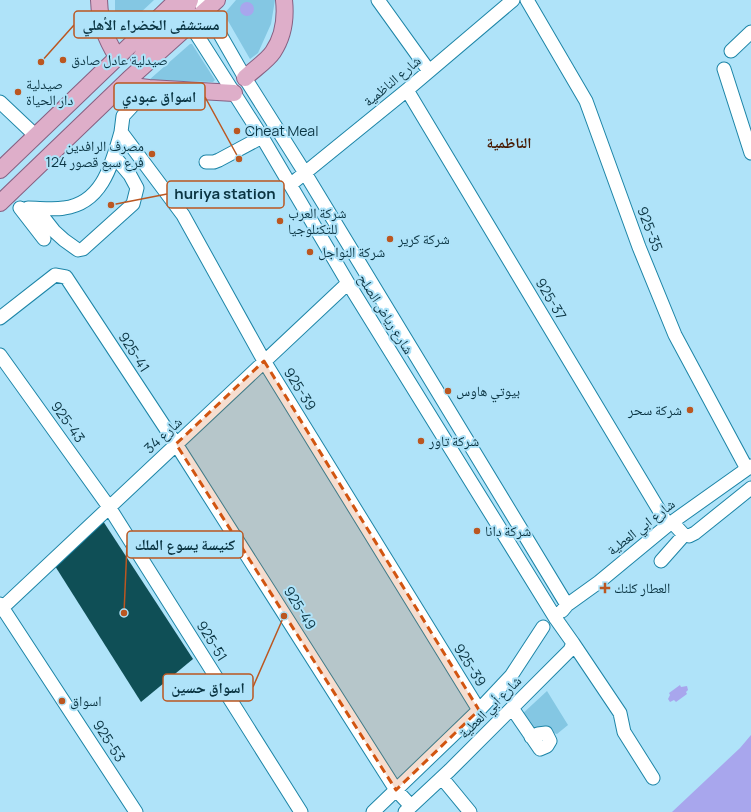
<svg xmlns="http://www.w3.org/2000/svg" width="751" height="812" font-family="Manrope,'Noto Naskh Arabic',sans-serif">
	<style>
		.green { fill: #84c7e3 }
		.water { fill: #a8a6ed }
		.building { fill: #0f4f56 }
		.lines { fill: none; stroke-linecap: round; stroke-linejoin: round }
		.minor-casing { stroke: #1d85a7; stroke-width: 15 }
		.major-casing { stroke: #866082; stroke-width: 18 }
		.minor { stroke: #fff; stroke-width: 13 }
		.major { stroke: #deaec9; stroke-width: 16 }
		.marked { fill: #d25511; fill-opacity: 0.2; stroke: #d25511; stroke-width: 3; stroke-dasharray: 8 5; stroke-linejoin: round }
		.poi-dot { fill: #bb5721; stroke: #afe3f9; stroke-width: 1.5 }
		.labels { text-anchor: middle; stroke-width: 4; stroke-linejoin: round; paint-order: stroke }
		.poi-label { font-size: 14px; fill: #0a3442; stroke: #afe3f9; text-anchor: start }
		.street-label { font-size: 14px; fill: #0a3442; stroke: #afe3f9 }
		.neighbourhood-label { font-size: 15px; font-weight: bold; fill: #471900; stroke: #afe3f9 }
		.leader { fill: none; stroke: #bb5721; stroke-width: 1.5 }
		.callout-dot { fill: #bb5721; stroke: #afe3f9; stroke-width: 1.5 }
		.callout { fill: #afe3f9; stroke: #bb5721; stroke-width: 1.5 }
		.callout-label { font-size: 15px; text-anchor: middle; font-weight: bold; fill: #0a3442 }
	</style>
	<rect width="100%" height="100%" fill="#afe3f9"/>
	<path class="green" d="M 115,0 L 154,0 L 120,32 L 115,12 Z
		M 236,0 L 275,0 L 271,24 L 258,53 L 250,59 L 224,14 Z
		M 190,44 L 192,44 L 215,80 L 213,82 L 149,80 Z
		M 547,691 L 568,725 L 557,734 L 531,726 L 520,716 Z"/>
	<path class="water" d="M240 9a7 7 0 1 1 14 0a7 7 0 1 1-14 0Z
		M 680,685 L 681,687 L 687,686 L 688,690 L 686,692 L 687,694 L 676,702 L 674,700 L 670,702 L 668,699 L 670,695 L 669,693 Z
		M 751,735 L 751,812 L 672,812 L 740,748 Z"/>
	<path class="building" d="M 103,521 L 193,659 L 141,702 L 55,566 Z"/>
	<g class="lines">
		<defs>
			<path id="minor" d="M 198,0 L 206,10 L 245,78 L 305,173 L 567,605
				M 378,0 L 429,71
				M 527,0 L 586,101 L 639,247 L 675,335 L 747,469
				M 190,24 L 262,137 L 348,283 L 556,619 L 573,643 L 570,650 L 450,770 L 405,812
				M 731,51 L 751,32
				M 724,69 L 751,153
				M 149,88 L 123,116 L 121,132 L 183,215 L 264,361 L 479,710
				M 407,90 L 668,525
				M 0,102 L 36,136
				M 206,162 L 214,162 L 219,160 L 262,137
				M 290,185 L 407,90 L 513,0
				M 20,208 L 43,217 L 54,231 L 64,240 L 78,250 L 83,249 L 133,204 L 137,188 L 130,175 L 114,156
				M 20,208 L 44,239
				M 28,208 C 39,208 53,210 64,208 C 103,203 112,163 121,132
				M 0,318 L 55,275 L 66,277 L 176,444 L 396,790 L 411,806
				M 0,355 L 109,507 L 301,812
				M 672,522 L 684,535 L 689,536 L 695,533 L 751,488
				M 661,561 L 684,535
				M 0,604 L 136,812
				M 0,610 L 348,283
				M 562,611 L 567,605 L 599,582 L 668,525 L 751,466
				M 573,643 L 620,713 L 624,732 L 653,778
				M 512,708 L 540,749 L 547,746 L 550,741 L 546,733 L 538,734 L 531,737
				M 442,778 L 470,812
				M 373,812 L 479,710 L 511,676 L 543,627"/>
			<path id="major" d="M 99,0 C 100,24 105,37 117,57
				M 139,60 C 146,50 153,42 162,34 C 173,22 185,15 190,0
				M 245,78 C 253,70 267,61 273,52 C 283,37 286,18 284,0
				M 123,85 L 149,88 L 234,93
				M 0,170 L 175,2 L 179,0
				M 0,203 L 129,79 L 217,0"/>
		</defs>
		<use href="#minor" class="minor-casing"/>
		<use href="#major" class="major-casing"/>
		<use href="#minor" class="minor"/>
		<use href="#major" class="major"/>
	</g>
	<path class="marked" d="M 264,361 L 479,710 L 396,790 L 176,444 Z"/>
	<g class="poi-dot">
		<circle cx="63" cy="60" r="4"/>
		<circle cx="18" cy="92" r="4"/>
		<circle cx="237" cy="131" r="4"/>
		<circle cx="152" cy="154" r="4"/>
		<circle cx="280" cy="221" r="4"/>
		<circle cx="390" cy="239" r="4"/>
		<circle cx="310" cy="252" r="4"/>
		<circle cx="448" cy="391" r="4"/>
		<circle cx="690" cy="410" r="4"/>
		<circle cx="421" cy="441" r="4"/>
		<circle cx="477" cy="531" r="4"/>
		<path d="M603 582h4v4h4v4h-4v4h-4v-4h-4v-4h4z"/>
		<circle cx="62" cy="701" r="4"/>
	</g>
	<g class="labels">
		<g class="poi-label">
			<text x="71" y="65">صيدلية عادل صادق</text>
			<text x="26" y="89">صيدلية<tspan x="26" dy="16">دار الحياة</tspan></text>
			<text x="245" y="136">Cheat Meal</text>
			<text x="144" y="151" text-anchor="end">مصرف الرافدين<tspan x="144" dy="16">فرع سبع قصور 124</tspan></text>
			<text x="288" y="218">شركة العرب<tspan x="288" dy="16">للتكنلوجيا</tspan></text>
			<text x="398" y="244">شركة كرير</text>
			<text x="318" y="257">شركة النواجل</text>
			<text x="456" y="396">بيوتي هاوس</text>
			<text x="682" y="415" text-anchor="end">شركة سحر</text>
			<text x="429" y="446">شركة تاور</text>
			<text x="485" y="536">شركة دانا</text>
			<text x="614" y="593">العطار كلنك</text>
			<text x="70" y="706">اسواق</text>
		</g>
		<g class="street-label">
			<text transform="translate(392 81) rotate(-40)" y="5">شارع الناظمية</text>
			<text transform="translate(650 229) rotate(69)" y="5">925-35</text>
			<text transform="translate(551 299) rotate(59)" y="5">925-37</text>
			<text transform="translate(386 314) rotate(58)" y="5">شارع رياض الصلح</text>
			<text transform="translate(134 352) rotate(57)" y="5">925-41</text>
			<text transform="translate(300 389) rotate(58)" y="5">925-39</text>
			<text transform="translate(68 422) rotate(54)" y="5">925-43</text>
			<text transform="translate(163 435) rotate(-43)" y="5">شارع 34</text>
			<text transform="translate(641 527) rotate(-38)" y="5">شارع ابي العطية</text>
			<text transform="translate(300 608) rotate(58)" y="5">925-49</text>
			<text transform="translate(212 641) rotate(58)" y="5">925-51</text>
			<text transform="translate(470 665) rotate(58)" y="5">925-39</text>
			<text transform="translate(490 707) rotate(-45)" y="5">شارع أبي العطية</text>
			<text transform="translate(109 741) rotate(57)" y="5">925-53</text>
		</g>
		<g class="neighbourhood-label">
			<text x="509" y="148">الناظمية</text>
		</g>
	</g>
	<path class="leader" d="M41 62L74 25M239 159L205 97M111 205L167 194M124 613L127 545M284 616L253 687"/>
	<g class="callout-dot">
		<circle cx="41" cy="62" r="4"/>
		<circle cx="239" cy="159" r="4"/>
		<circle cx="111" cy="205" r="4"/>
		<circle cx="124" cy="613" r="4"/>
		<circle cx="284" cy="616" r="4"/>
	</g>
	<g class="callout">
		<rect x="74" y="11" width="153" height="27" rx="4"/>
		<rect x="114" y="83" width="91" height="27" rx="4"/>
		<rect x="167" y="181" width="117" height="27" rx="4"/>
		<rect x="127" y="531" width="116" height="27" rx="4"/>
		<rect x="163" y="674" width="90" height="27" rx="4"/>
	</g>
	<g class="callout-label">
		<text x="151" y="30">مستشفى الخضراء الأهلي</text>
		<text x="159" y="102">اسواق عبودي</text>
		<text x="225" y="199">huriya station</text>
		<text x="185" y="550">كنيسة يسوع الملك</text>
		<text x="208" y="693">اسواق حسين</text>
	</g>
</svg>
